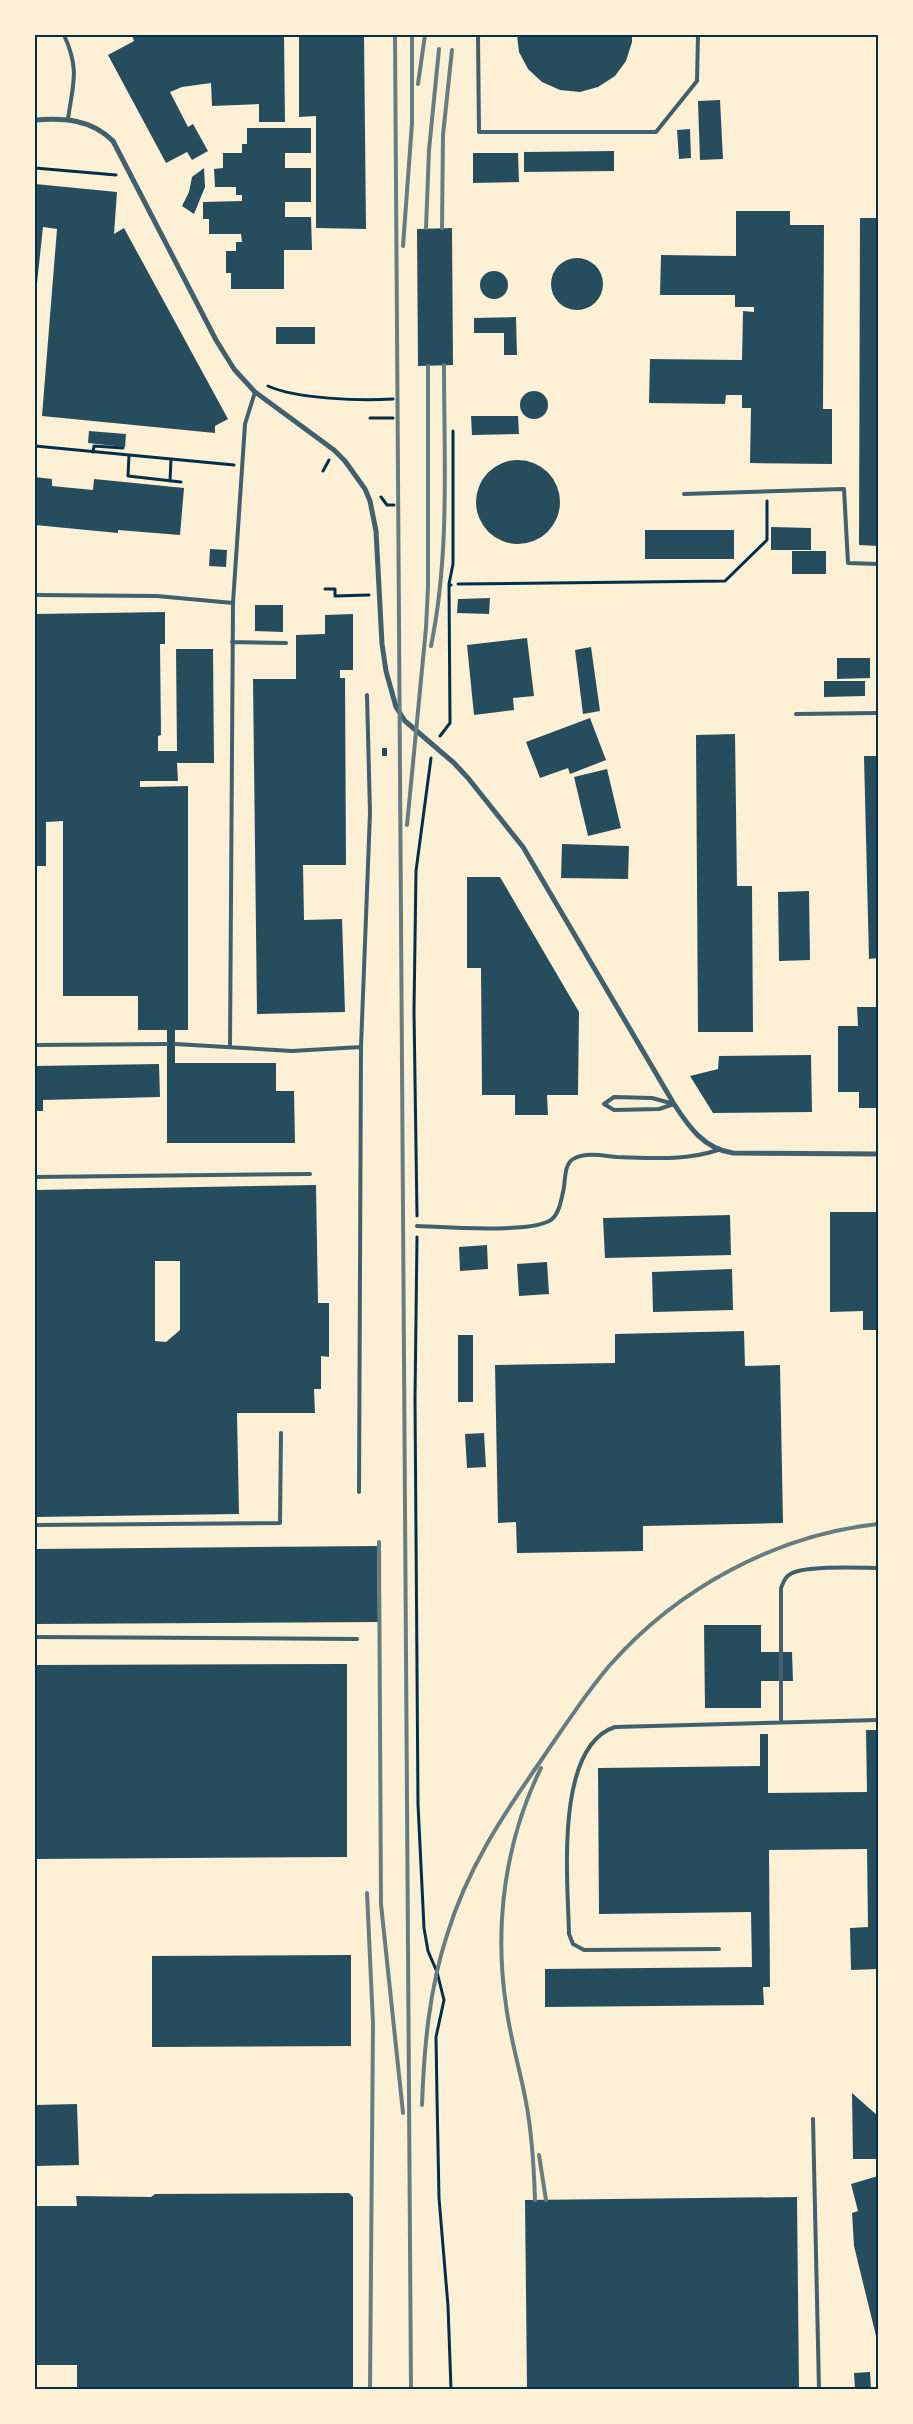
<svg xmlns="http://www.w3.org/2000/svg" width="913" height="2424" font-family="Poppins,sans-serif">
	<style>
		.building { fill: #264d5e; fill-rule: evenodd }
		.lines { fill: none; stroke-linecap: round; stroke-linejoin: round }
		.path { stroke: #003049; stroke-width: 3 }
		.service { stroke: #3f606c; stroke-width: 4 }
		.minor { stroke: #3f606c; stroke-width: 5 }
		.rail { stroke: #657d81; stroke-width: 4 }
		.neatline { fill: none; stroke: #003049; stroke-width: 2 }
	</style>
	<rect width="100%" height="100%" fill="#fdf0d5"/>
	<path class="building" d="M 132,35 L 284,35 L 285,122 L 259,122 L 259,104 L 212,106 L 211,83 L 182,87 L 170,92 L 188,127 L 193,124 L 208,151 L 192,160 L 187,152 L 166,163 L 108,55 L 134,41 Z
		M 299,35 L 364,35 L 366,229 L 316,228 L 316,116 L 299,117 Z
		M 517,35 L 632,35 L 632,42 L 626,61 L 615,76 L 598,87 L 580,92 L 560,90 L 542,82 L 528,69 L 519,52 Z
		M 720,100 L 723,159 L 700,160 L 698,101 Z
		M 247,128 L 311,128 L 311,153 L 285,153 L 285,168 L 311,168 L 311,202 L 285,202 L 285,217 L 311,217 L 312,250 L 284,250 L 284,289 L 231,289 L 231,273 L 226,273 L 226,251 L 236,251 L 236,242 L 242,242 L 241,234 L 209,234 L 209,219 L 203,219 L 203,202 L 242,201 L 242,195 L 236,195 L 236,187 L 215,187 L 214,169 L 223,168 L 223,153 L 242,153 L 242,144 L 247,144 Z
		M 690,129 L 691,158 L 679,159 L 677,130 Z
		M 614,151 L 614,171 L 524,172 L 524,152 Z
		M 473,153 L 518,153 L 519,182 L 473,183 Z
		M 204,168 L 205,187 L 194,214 L 182,206 L 189,192 L 192,177 Z
		M 35,184 L 117,192 L 114,234 L 124,228 L 228,419 L 215,426 L 215,433 L 42,416 L 57,229 L 43,227 L 35,302 Z
		M 736,211 L 790,211 L 790,225 L 824,225 L 823,409 L 832,409 L 832,464 L 750,463 L 751,408 L 742,408 L 742,395 L 726,395 L 725,404 L 649,403 L 650,359 L 742,360 L 743,311 L 754,312 L 754,307 L 735,307 L 735,295 L 660,295 L 661,255 L 736,256 Z
		M 860,218 L 878,218 L 878,546 L 859,545 Z
		M 452,228 L 453,365 L 418,366 L 417,229 Z
		M551 284a26 26 0 1 1 52 0a26 26 0 1 1-52 0Z
		M480 285a14 14 0 1 1 28 0a14 14 0 1 1-28 0Z
		M 516,317 L 517,355 L 504,355 L 504,333 L 474,333 L 474,318 Z
		M 276,327 L 315,327 L 315,344 L 276,344 Z
		M520 405a14 14 0 1 1 28 0a14 14 0 1 1-28 0Z
		M 471,416 L 518,416 L 519,434 L 472,435 Z
		M 89,431 L 126,434 L 125,447 L 88,443 Z
		M476 502a42 42 0 1 1 84 0a42 42 0 1 1-84 0Z
		M 35,477 L 52,479 L 52,486 L 93,490 L 94,479 L 184,488 L 180,535 L 118,530 L 118,533 L 35,525 Z
		M 771,527 L 811,528 L 811,550 L 771,550 Z
		M 645,530 L 734,530 L 734,559 L 645,559 Z
		M 210,549 L 227,550 L 226,567 L 209,566 Z
		M 792,551 L 826,551 L 826,574 L 792,574 Z
		M 490,598 L 489,614 L 457,613 L 458,599 Z
		M 255,605 L 283,605 L 283,632 L 255,631 Z
		M 165,612 L 165,644 L 160,644 L 161,735 L 158,736 L 158,751 L 177,751 L 176,649 L 213,649 L 214,763 L 177,763 L 178,781 L 140,781 L 140,787 L 188,786 L 188,1030 L 175,1030 L 175,1063 L 276,1063 L 276,1091 L 294,1091 L 295,1143 L 167,1143 L 167,1030 L 138,1030 L 138,996 L 63,996 L 63,821 L 46,822 L 46,866 L 35,866 L 35,614 Z
		M 353,614 L 353,670 L 340,670 L 340,678 L 345,678 L 346,865 L 303,865 L 304,920 L 342,919 L 345,1012 L 257,1014 L 253,679 L 296,679 L 296,635 L 325,634 L 325,615 Z
		M 527,638 L 534,696 L 513,698 L 514,710 L 474,715 L 467,645 Z
		M 591,647 L 600,711 L 583,714 L 575,650 Z
		M 837,658 L 870,658 L 870,678 L 837,679 Z
		M 824,681 L 865,681 L 865,696 L 824,697 Z
		M 590,718 L 606,760 L 570,774 L 568,768 L 540,778 L 526,742 Z
		M 735,734 L 737,886 L 752,886 L 753,1032 L 698,1032 L 696,735 Z
		M 382,748 L 387,748 L 387,756 L 382,756 Z
		M 864,756 L 878,756 L 878,958 L 869,959 Z
		M 607,769 L 621,828 L 588,836 L 574,777 Z
		M 562,844 L 629,846 L 628,879 L 561,878 Z
		M 467,877 L 500,877 L 579,1012 L 578,1095 L 547,1095 L 548,1115 L 515,1115 L 515,1095 L 482,1095 L 481,968 L 467,968 Z
		M 809,891 L 810,960 L 779,961 L 778,892 Z
		M 857,1007 L 878,1007 L 878,1108 L 859,1108 L 859,1092 L 838,1092 L 838,1026 L 858,1026 Z
		M 811,1055 L 812,1112 L 713,1113 L 690,1076 L 718,1069 L 719,1056 Z
		M 159,1064 L 160,1097 L 43,1100 L 43,1111 L 35,1111 L 35,1066 Z
		M 316,1185 L 318,1303 L 329,1303 L 329,1357 L 321,1356 L 321,1389 L 314,1389 L 315,1413 L 237,1413 L 239,1514 L 35,1517 L 35,1190 ZM 155,1261 L 180,1261 L 180,1330 L 166,1342 L 155,1341 Z
		M 830,1212 L 878,1212 L 878,1330 L 863,1330 L 863,1311 L 830,1312 Z
		M 730,1215 L 731,1255 L 605,1258 L 603,1218 Z
		M 487,1245 L 488,1269 L 460,1271 L 459,1247 Z
		M 547,1262 L 549,1294 L 519,1296 L 517,1264 Z
		M 732,1269 L 733,1310 L 653,1312 L 652,1272 Z
		M 744,1331 L 745,1366 L 780,1365 L 783,1523 L 643,1526 L 643,1551 L 517,1553 L 516,1522 L 498,1523 L 495,1365 L 615,1363 L 615,1334 Z
		M 458,1335 L 473,1335 L 473,1402 L 458,1402 Z
		M 484,1433 L 486,1467 L 467,1468 L 465,1434 Z
		M 377,1546 L 378,1622 L 35,1624 L 35,1549 Z
		M 704,1625 L 761,1625 L 761,1652 L 792,1652 L 793,1681 L 761,1681 L 761,1708 L 705,1708 Z
		M 347,1664 L 347,1857 L 35,1859 L 35,1665 Z
		M 866,1730 L 878,1730 L 878,1969 L 851,1970 L 850,1928 L 868,1927 L 867,1849 L 769,1850 L 770,1987 L 763,1987 L 764,2005 L 545,2007 L 545,1969 L 752,1967 L 751,1912 L 599,1914 L 598,1768 L 760,1766 L 760,1734 L 768,1734 L 768,1793 L 867,1792 Z
		M 351,1955 L 351,2046 L 152,2047 L 152,1956 Z
		M 852,2093 L 878,2116 L 878,2159 L 853,2159 Z
		M 77,2104 L 79,2165 L 35,2166 L 35,2105 Z
		M 878,2176 L 878,2340 L 877,2340 L 854,2246 L 852,2213 L 858,2211 L 851,2184 Z
		M 349,2193 L 353,2197 L 353,2389 L 77,2389 L 77,2365 L 35,2365 L 35,2206 L 77,2206 L 76,2196 L 151,2197 L 155,2194 Z
		M 797,2197 L 799,2389 L 527,2389 L 525,2200 Z
		M 870,2372 L 871,2389 L 855,2389 L 854,2373 Z"/>
	<g class="lines">
		<path class="path" d="M 35,168 L 116,175
			M 268,386 C 296,399 361,401 393,399
			M 370,418 L 393,418
			M 35,446 L 234,465
			M 93,452 L 94,446 L 123,448
			M 129,455 L 128,476 L 181,482
			M 323,471 L 329,460
			M 170,481 L 171,459
			M 381,497 L 387,505 L 394,505
			M 449,584 L 453,564 L 453,431
			M 458,584 L 725,581 L 767,540 L 767,501
			M 325,589 L 335,589 L 335,596 L 369,595
			M 440,736 L 450,723 L 449,584 L 451,585
			M 417,1216 L 414,1011 L 416,871 L 431,758
			M 417,1237 L 415,1399 L 418,1804 L 424,1928 L 428,1951 L 437,1972 L 444,2000 L 436,2037 L 437,2097 L 439,2198 L 448,2306 L 451,2389"/>
		<path class="service" d="M 64,35 C 80,70 73,83 68,119
			M 478,35 L 479,132 L 656,132 L 697,81 L 698,35
			M 684,494 L 844,489 L 848,563 L 878,564
			M 35,595 L 157,596 L 233,603
			M 232,642 L 286,643
			M 796,714 L 878,713
			M 175,1044 L 292,1051 L 361,1047
			M 35,1045 L 167,1044
			M 230,1047 L 233,603 L 245,424 L 255,392
			M 614,1097 L 652,1098 L 674,1104 L 659,1109 L 614,1110 L 604,1104 Z
			M 35,1177 L 310,1174
			M 417,1226 C 442,1227 535,1234 552,1219 C 559,1213 561,1201 563,1192 C 566,1181 563,1163 575,1158 C 587,1152 605,1156 617,1157 C 652,1158 685,1161 718,1150
			M 359,1492 L 361,1047 L 370,813 L 367,695
			M 35,1525 L 280,1523 L 281,1433
			M 35,1637 L 357,1639
			M 781,1722 L 781,1588 C 783,1584 784,1578 789,1575 C 801,1565 860,1568 878,1568
			M 719,1949 L 584,1950 L 573,1944 L 569,1934 C 568,1882 554,1747 615,1727 L 878,1720
			M 813,2119 L 819,2389"/>
		<path class="minor" d="M 35,120 C 64,118 91,119 113,141 L 216,340 L 234,369 L 255,392 L 334,450 L 345,461 L 365,489 L 370,501 L 376,531 L 382,644 L 386,671 L 396,707 L 405,721 L 454,763 L 468,778 L 523,847 L 674,1104 C 689,1127 704,1149 733,1153 L 878,1154"/>
		<path class="rail" d="M 395,35 L 411,2389
			M 418,84 L 425,35
			M 426,228 L 429,150 L 439,49
			M 442,228 L 443,135 L 452,50
			M 403,246 L 412,123 L 412,35
			M 431,646 C 450,553 444,459 444,365
			M 407,825 L 426,628 L 428,587 L 428,366
			M 379,1542 L 381,1904 L 403,2113
			M 367,1893 L 373,2023 L 370,2389
			M 422,2105 C 424,2048 429,1990 447,1935 C 467,1869 503,1815 542,1759 C 564,1727 585,1694 610,1665 C 678,1588 776,1535 878,1524
			M 539,2155 L 546,2200
			M 535,2200 C 534,2167 532,2134 526,2102 C 520,2069 510,2038 506,2005 C 494,1925 505,1841 541,1768"/>
	</g>
	<rect width="913" height="2424" fill="none" stroke="#fdf0d5" stroke-width="72"/>
	<rect x="36" y="36" width="841" height="2352" class="neatline"/>
</svg>
